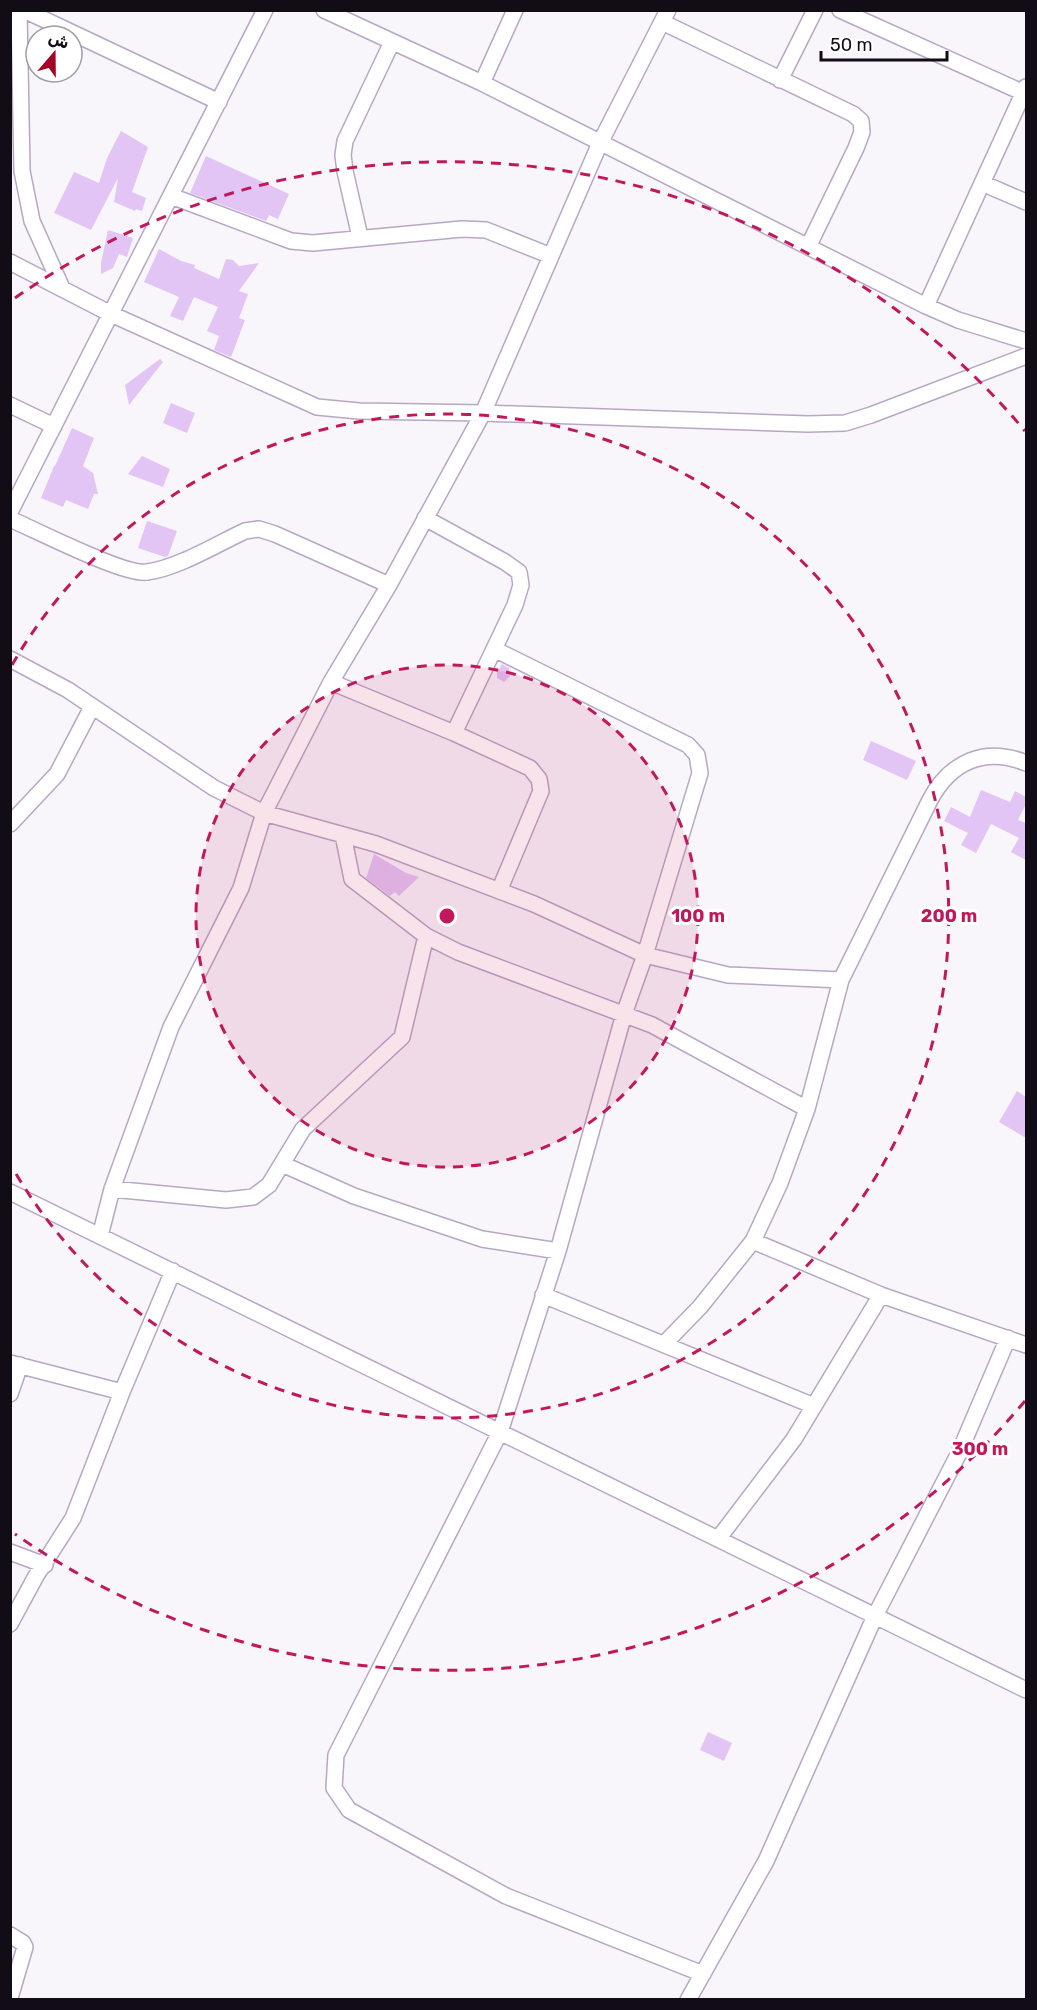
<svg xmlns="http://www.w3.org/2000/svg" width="1037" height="2010" font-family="Rubik,Vazirmatn,sans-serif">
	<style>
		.building { fill: #e2c5f5 }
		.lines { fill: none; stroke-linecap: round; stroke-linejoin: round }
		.street-casing { stroke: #b8a7c4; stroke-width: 18 }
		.street { stroke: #fff; stroke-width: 15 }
		.ring { fill: none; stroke: #c2185b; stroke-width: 3; stroke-dasharray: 10 8 }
		.centre { fill: #c2185b; stroke: #fff; stroke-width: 3 }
		.ring-label { font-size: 18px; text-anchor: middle; font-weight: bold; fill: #c2185b; stroke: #fff; stroke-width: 6; stroke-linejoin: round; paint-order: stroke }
	</style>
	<rect width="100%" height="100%" fill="#f8f5fb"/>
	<path class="building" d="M 121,131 L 148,147 L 132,192 L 146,198 L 142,211 L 136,209 L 135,211 L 114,202 L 118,178 L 91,230 L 54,213 L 74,172 L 99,183 L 107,158 Z
		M 206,156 L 289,194 L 278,219 L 269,215 L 266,221 L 190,193 Z
		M 108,230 L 133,238 L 127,257 L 119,254 L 113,268 L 101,274 L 101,263 Z
		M 159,249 L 181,261 L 195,265 L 194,268 L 219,279 L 226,259 L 233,260 L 239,266 L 259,263 L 239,291 L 248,294 L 239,318 L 245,320 L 231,357 L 214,350 L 219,336 L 207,331 L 218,307 L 194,297 L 183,321 L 170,316 L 179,297 L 144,282 Z
		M 160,359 L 163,362 L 129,405 L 125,385 Z
		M 171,403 L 195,413 L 187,433 L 163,423 Z
		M 72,428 L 94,438 L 83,466 L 93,473 L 98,494 L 94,494 L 88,509 L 66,500 L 63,507 L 41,498 L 54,466 L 55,466 Z
		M 142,456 L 170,469 L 163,487 L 128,474 Z
		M 147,521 L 177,531 L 168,556 L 165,557 L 138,548 Z
		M 502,664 L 509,668 L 510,676 L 504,682 L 497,678 L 497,673 Z
		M 871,741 L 916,761 L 907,780 L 863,760 Z
		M 981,790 L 1010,802 L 1015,791 L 1026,797 L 1026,804 L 1018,820 L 1026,823 L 1026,860 L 1011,852 L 1019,838 L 991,824 L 976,853 L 961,845 L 968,833 L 944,821 L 951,807 L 970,817 Z
		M 374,854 L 406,873 L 419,877 L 399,896 L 395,892 L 390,896 L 366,878 Z
		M 1017,1091 L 1026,1097 L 1026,1138 L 999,1122 Z
		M 708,1732 L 732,1743 L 724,1761 L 700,1750 Z"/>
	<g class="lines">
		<defs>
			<path id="street" d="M 19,10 L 22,171 L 32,221 L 62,288
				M 24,10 L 219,102
				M 324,10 L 482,83 L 926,306 L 958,320 L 1026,341
				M 840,10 L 1024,93
				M 662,22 L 853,114 L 861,121 L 862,132 L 856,148 L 808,247
				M 780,80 L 815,10
				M 482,83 L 515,10
				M 982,183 L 1026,202
				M 171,196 L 291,241 L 313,243 L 462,229 L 486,230 L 551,256
				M 360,237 L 345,171 L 343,155 L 345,141 L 392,42
				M 10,262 L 111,314 L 317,407 L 359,411 L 483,413 L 808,424 L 845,423 L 871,415 L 1026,356
				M 926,306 L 1026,87
				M 10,405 L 54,426
				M 10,512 L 265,10
				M 425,518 L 505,562 L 519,572 L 521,585 L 515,605 L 454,733
				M 10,519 C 36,530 125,576 147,572 C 178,568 217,544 245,531 L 259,529 L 275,534 L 389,585
				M 494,649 L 688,745 L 697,755 L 700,773 L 645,955 L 624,1014 L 558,1251 L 500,1432 L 336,1755 L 334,1788 L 349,1810 L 506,1896 L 703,1974
				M 10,659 L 68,690 L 214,788 L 264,813 L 376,844 L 534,904 L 645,955 L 728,975 L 841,980 L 930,800 C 950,762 985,746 1026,763
				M 331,682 L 454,733 L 530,768 L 539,779 L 541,791 L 499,891
				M 10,824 L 57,774 L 92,707
				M 343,835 L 352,879 L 426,936 L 458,952 L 652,1025 L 807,1109
				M 282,1164 L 354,1196 L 482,1239 L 558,1251
				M 112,1189 L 226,1200 L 253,1197 L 269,1185 L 303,1129 L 402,1037 L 426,936
				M 10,1192 L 1026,1690
				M 100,1236 L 112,1189 L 171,1027 L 241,888 L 264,813 L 331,682 L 389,585 L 483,413 L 600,143 L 668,10
				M 753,1241 L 881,1295 L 1026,1345
				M 543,1295 L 814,1406
				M 664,1344 L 700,1307 L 753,1241 L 780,1183 L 807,1109 L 841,980
				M 10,1363 L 122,1392
				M 10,1394 L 20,1365
				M 718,1539 L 794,1439 L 881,1295
				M 10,1552 L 45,1565
				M 10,1624 L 36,1576 L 73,1518 L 122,1392 L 173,1271
				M 10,1935 L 23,1943 L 25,1947 L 10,1998
				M 688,2000 L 766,1861 L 875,1616 L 959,1453 L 1008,1338"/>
		</defs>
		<use href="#street" class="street-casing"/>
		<use href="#street" class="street"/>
	</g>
	<circle cx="447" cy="916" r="251" fill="#c2185b" fill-opacity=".12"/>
	<g class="ring">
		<circle cx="447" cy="916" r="251"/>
		<path d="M12 665A502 502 0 1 1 12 1167"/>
		<path d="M1025 1401A754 754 0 0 1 15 1534M15 298A754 754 0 0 1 1025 431"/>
	</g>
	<circle cx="447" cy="916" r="9" class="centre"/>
	<g class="ring-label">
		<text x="698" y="922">100 m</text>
		<text x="949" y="922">200 m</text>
		<text x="980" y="1455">300 m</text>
	</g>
	<rect width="1037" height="2010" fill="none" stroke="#120c16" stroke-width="24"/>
	<g transform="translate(54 54) rotate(20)"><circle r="28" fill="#ffffff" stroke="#a09ea2" stroke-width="1.5"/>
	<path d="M0-4.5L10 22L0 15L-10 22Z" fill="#a30525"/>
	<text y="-9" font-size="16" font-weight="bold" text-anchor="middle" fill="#120c16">ش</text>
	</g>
	<path d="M821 51v9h126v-9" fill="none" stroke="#120c16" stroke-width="3"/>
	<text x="830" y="51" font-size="18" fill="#120c16" stroke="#ffffff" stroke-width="4.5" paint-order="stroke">50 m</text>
</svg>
